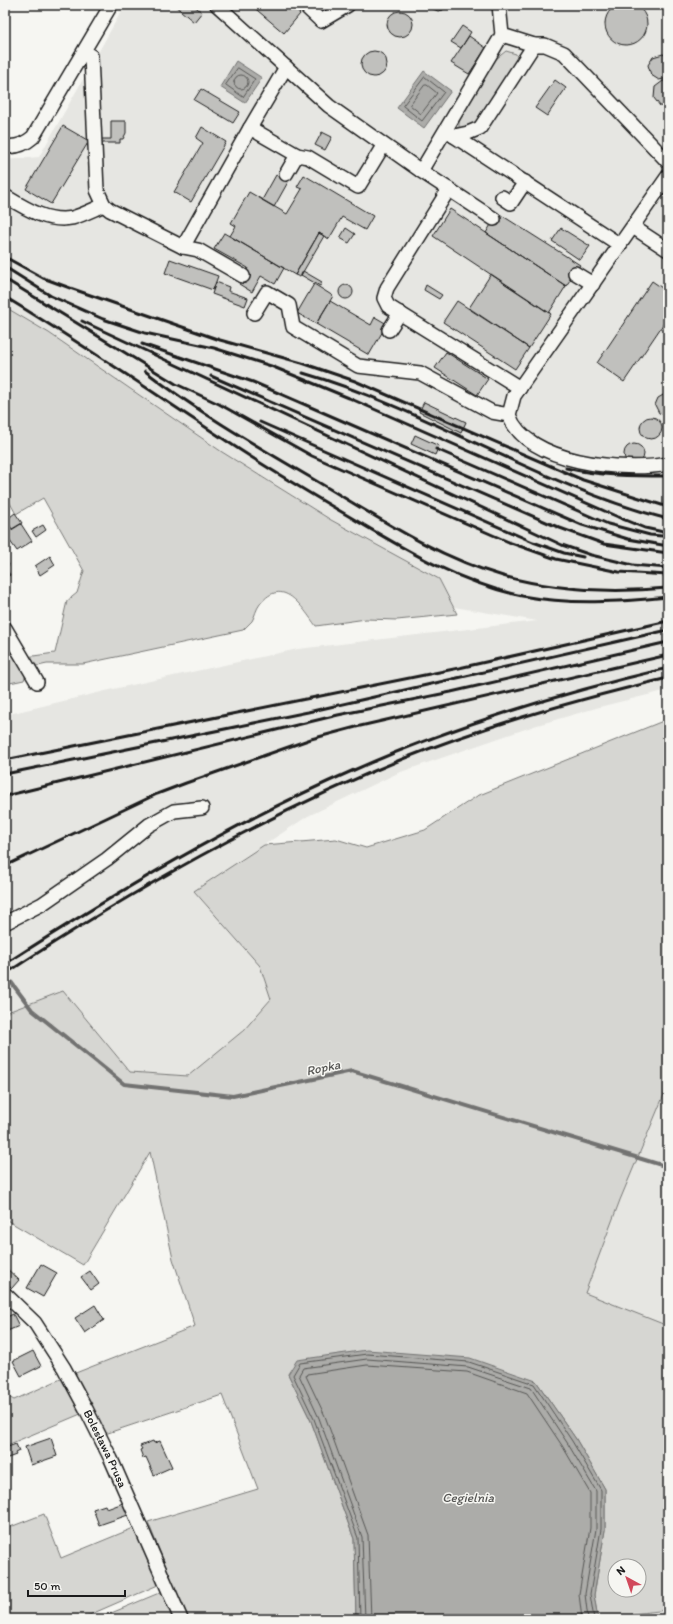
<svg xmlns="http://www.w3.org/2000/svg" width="673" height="1624" font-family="Itim,sans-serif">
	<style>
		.built { fill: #e6e6e2 }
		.green { fill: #d6d6d2; stroke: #797977; fill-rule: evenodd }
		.water { fill: #acaca9; stroke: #727271 }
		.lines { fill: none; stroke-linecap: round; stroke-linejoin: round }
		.shore { stroke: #565654; stroke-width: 1 }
		.stream { stroke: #727271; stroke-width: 4 }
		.building { fill: #c0c0bd; stroke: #1c1c1c }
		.minor-casing { stroke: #1c1c1c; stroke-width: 16 }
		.minor { stroke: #f6f6f2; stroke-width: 13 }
		.rail { stroke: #1c1c1c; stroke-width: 3 }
		.labels { text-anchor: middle; stroke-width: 3; stroke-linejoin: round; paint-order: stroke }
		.street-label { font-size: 12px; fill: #1c1c1c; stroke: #f6f6f2 }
		.water-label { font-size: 13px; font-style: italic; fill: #565654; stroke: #f6f6f2 }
	</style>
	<rect width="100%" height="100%" fill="#f6f6f2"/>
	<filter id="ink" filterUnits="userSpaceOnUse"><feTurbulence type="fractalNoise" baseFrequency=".025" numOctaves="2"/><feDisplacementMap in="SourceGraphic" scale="8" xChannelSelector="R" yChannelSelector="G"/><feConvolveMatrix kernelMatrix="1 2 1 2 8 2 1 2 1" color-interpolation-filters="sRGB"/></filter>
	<g filter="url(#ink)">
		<path class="built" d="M 125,5 L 668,5 L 668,690 L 603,706 L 534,726 L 398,773 L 308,816 L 194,891 L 260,966 L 271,999 L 244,1030 L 188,1076 L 130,1072 L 63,991 L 5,1013 L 5,715 L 118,688 L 298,649 L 537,621 L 454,607 L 439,579 L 331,520 L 222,452 L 49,333 L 5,307 L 5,160 L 39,157 Z
			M 668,1085 L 668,1326 L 584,1294 L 620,1200 Z"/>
		<path class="green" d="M 506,51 L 516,54 L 518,60 L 478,122 L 473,126 L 459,128 L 459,120 L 490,66 L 496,59 Z
			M 5,307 L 49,333 L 222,452 L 331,520 L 439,579 L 457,614 L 397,620 L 366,619 L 316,626 C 302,607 283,575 260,604 C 256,609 255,616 252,621 C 249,624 246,627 243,630 L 83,664 L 47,664 L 38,666 L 29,662 L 26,657 L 55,653 L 67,601 L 77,593 L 84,571 L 43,498 L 16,514 L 5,494 Z
			M 14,651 L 26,674 L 24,680 L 5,684 L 5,657 Z
			M 668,719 L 668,1085 L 620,1200 L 585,1293 L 668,1326 L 668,1610 L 632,1614 L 633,1619 L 598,1619 L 594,1595 L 605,1530 L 605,1489 L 576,1439 L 536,1381 L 288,1374 L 311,1421 L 354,1539 L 356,1619 L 187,1619 L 148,1522 L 258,1489 L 222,1395 L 105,1434 L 73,1374 L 195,1326 L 173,1259 L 150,1152 L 83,1265 L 5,1219 L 5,1013 L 63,991 L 130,1072 L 188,1076 L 244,1030 L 271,999 L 260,966 L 194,891 L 264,845 L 336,839 L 366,848 L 425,830 L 477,796 ZM 615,1566 L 639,1566 L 639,1590 L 615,1590 Z
			M 63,1378 L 83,1413 L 5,1446 L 5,1395 L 14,1400 Z
			M 44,1514 L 61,1558 L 136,1527 L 161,1581 L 158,1585 L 80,1619 L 5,1619 L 5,1529 Z
			M 165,1589 L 177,1619 L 97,1619 L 159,1593 Z"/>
		<path class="water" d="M 236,61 L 262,78 L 245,103 L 220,87 Z
			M 424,71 L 451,91 L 424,128 L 397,108 Z
			M 367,1350 L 470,1358 L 536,1381 L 576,1439 L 605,1489 L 605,1530 L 594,1595 L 598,1619 L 356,1619 L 354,1539 L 311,1421 L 288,1374 L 297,1360 Z"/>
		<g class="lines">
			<path class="shore" d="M 238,68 L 255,79 L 243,97 L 226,85 Z
				M234 82a7 7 0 1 1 14 0a7 7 0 1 1-14 0Z
				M 425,77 L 444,92 L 422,121 L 403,106 Z
				M 425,85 L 427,85 L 437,93 L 421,114 L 410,105 Z
				M 360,1619 L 358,1538 L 314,1419 L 293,1375 L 300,1363 L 367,1354 L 469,1362 L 534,1384 L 572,1441 L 601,1490 L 601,1529 L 590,1594 L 594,1619
				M 365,1619 L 362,1537 L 319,1418 L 299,1375 L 303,1368 L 367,1359 L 468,1367 L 531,1388 L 568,1444 L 596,1491 L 596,1529 L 585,1594 L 588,1619
				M 371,1619 L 368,1535 L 325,1416 L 306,1376 L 307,1374 L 367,1365 L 467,1372 L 527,1393 L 563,1447 L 590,1493 L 590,1528 L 579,1594 L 582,1619"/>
			<path class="stream" d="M 11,982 L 32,1010 L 124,1084 L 233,1096 L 352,1071 L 668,1167"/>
		</g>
		<path class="building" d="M605 24a21 21 0 1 1 42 0a21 21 0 1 1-42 0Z
			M 174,5 L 193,5 L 202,12 L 194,22 Z
			M 251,5 L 290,5 L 300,14 L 284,33 Z
			M 432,5 L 446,5 L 443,10 L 438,11 L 433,9 Z
			M387 24a13 13 0 1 1 26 0a13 13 0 1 1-26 0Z
			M 462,26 L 471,32 L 461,48 L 451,42 Z
			M 469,36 L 486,48 L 469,74 L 451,63 Z
			M361 64a13 13 0 1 1 26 0a13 13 0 1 1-26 0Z
			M 663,54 L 668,56 L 668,78 L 659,80 L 651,75 L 648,65 L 653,57 Z
			M 555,80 L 566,88 L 547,116 L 535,108 Z
			M 663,81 L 668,81 L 668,107 L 660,106 L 654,98 L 655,87 Z
			M 201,89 L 240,112 L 233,123 L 194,100 Z
			M 111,121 L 126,121 L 126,133 L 123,139 L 120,139 L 120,143 L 100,143 L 100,139 L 111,139 Z
			M 63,126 L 89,141 L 51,204 L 26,189 Z
			M 202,127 L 226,142 L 191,202 L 174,192 L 203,143 L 196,138 Z
			M 322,132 L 332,137 L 325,150 L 315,145 Z
			M 276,175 L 288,182 L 274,207 L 262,200 Z
			M 304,175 L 373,216 L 365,230 L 342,217 L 329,239 L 319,233 L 295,275 L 230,236 L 236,226 L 231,223 L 249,192 L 287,214 L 302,189 L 297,187 Z
			M 450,209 L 566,286 L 549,313 L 433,236 Z
			M 498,213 L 580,265 L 566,286 L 486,233 Z
			M 346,228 L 355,234 L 349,243 L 340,238 Z
			M 561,228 L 590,246 L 580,260 L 552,241 Z
			M 224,233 L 284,268 L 275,284 L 261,276 L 252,292 L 239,284 L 248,268 L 214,249 Z
			M 319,233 L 324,236 L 300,277 L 295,275 Z
			M 170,259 L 218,276 L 213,290 L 165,273 Z
			M 303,271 L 322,282 L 320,286 L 301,275 Z
			M 491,274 L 551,314 L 529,348 L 469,308 Z
			M 652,281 L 668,292 L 668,317 L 624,382 L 597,363 Z
			M 216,282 L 229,287 L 228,291 L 248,298 L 245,306 L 212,294 Z
			M 314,284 L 333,296 L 316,324 L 297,313 Z
			M339 292a7 7 0 1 1 14 0a7 7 0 1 1-14 0Z
			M 426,285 L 442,295 L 439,299 L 424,290 Z
			M 330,301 L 371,325 L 375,317 L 387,324 L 369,355 L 316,324 Z
			M 457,301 L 529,348 L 515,369 L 443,322 Z
			M 446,352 L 488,379 L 477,395 L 435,368 Z
			M 665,394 L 668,394 L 668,415 L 666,415 L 659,413 L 655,405 L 658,398 Z
			M 424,402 L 466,422 L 461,433 L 419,412 Z
			M640 428a11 11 0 1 1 22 0a11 11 0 1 1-22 0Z
			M 415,435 L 439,446 L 435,455 L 411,444 Z
			M624 454a10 10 0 1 1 20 0a10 10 0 1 1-20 0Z
			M 15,513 L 22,523 L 12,529 L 6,520 Z
			M 21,524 L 32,541 L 17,551 L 5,534 Z
			M 43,525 L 46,530 L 36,537 L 32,531 Z
			M 50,556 L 55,565 L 40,575 L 35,566 Z
			M 5,559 L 9,565 L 5,567 L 10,575 L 5,578 Z
			M 41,1264 L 57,1273 L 43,1297 L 27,1288 Z
			M 5,1267 L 19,1280 L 12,1288 L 5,1281 Z
			M 90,1271 L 99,1284 L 91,1290 L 81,1277 Z
			M 95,1305 L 104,1320 L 85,1333 L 75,1318 Z
			M 13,1314 L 19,1326 L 5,1332 L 5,1318 Z
			M 33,1351 L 41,1366 L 21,1376 L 13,1361 Z
			M 51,1438 L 57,1456 L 31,1465 L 25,1447 Z
			M 153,1441 L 154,1443 L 160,1441 L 172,1467 L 154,1475 L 146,1457 L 143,1458 L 140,1450 L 142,1449 L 140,1446 Z
			M 16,1444 L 19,1451 L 15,1453 L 16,1455 L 5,1459 L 5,1448 Z
			M 123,1503 L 128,1515 L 99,1525 L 93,1509 L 105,1505 L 107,1509 Z"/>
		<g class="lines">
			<defs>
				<g id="minor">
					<path d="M 217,5 L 329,106 L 421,171 L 502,35"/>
					<path d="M 304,5 L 321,21 L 348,5"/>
					<path d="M 499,5 L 502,35 L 534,45 L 545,45 L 564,53 L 668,162"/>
					<path d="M 84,52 L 91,56 L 97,190 L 104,205 L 110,210 L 183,247 L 198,250 L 243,276"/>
					<path d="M 286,67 L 250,128 L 297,155 L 308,157 L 358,187 L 383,146"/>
					<path d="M 451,134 L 454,136 L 468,133 L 480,128 L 534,45"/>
					<path d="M 454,136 L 620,245"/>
					<path d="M 5,146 C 16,148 25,144 33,137 L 111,5"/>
					<path d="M 421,171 L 494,219"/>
					<path d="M 286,174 L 297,155"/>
					<path d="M 668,176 L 514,396 L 509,415 C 526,464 625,472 668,464"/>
					<path d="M 449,189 L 387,288 L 384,298 L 388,306 L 520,388"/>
					<path d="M 5,196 C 25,208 48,223 72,218 C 83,215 94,209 104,205"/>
					<path d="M 502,197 L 511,203 L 525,182"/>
					<path d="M 633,227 L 668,250"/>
					<path d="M 183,247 L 250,128"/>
					<path d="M 575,273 L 593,284"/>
					<path d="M 254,313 L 267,292 L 289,305 L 293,327 L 358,366 L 420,373 L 492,412 L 509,415"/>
					<path d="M 389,330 L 400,313"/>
					<path d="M 5,628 L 37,682"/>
					<path d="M 5,923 L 42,904 L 107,859 L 149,825 L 174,811 L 202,808"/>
					<path id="s1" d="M 5,1294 L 35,1323 L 64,1368 L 86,1409 L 111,1459 L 181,1619"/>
				</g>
			</defs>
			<use href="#minor" class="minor-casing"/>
			<use href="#minor" class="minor"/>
			<path class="rail" d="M 5,257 L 43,278 L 70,288 L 220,340 L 302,363 L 355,381 L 583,480 L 668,507
				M 5,267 L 51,296 L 103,319 L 145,333 L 214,348 L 271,366 L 349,398 L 618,517 L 645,528 L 668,533
				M 5,279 L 176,384 L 219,404 L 312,456 L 511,543 L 556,559 L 619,572 L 668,575
				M 5,297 C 80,342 152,392 225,440 C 262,465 301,488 340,511 C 398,545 455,582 522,596 C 571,605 619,602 668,597
				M 82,321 L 562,545 L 591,555 L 637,566
				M 142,344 L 253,382 L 582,525 L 628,539 L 668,546
				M 145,371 C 198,412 255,445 313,479 C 374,515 434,556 503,576 C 557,591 612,593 668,588
				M 303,373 C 428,409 542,487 668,519
				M 211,376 L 560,528 L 604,544 L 668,553
				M 260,422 L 533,542 L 564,553 L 583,557
				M 436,449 L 608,524 L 650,535 L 662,536
				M 566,468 C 600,476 633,476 668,476
				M 632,565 L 668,568
				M 5,760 L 459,668 L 668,621
				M 5,774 L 308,712 L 668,630
				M 5,796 L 338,715 L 451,692 L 668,642
				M 5,866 L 157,794 L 186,783 L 311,739 L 356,727 L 668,655
				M 5,964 C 117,892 232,823 354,770 C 455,725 561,693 668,668
				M 5,974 C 132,891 264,815 405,758 C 490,724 579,699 668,678"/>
		</g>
	</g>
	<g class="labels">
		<g class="street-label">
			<text dy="4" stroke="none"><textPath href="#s1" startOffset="186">Bolesława Prusa</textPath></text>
		</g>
		<g class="water-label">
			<text transform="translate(323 1067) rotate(-12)" y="5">Ropka</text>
			<text x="468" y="1502">Cegielnia</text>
		</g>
	</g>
	<rect width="673" height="1624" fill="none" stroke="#f6f6f2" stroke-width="20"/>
	<rect x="10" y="10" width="653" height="1604" fill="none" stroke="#1c1c1c" stroke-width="1.5" filter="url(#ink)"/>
	<g transform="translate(627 1578) rotate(320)"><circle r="19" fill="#f6f6f2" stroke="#9f9f9c"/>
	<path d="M0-3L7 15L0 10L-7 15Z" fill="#d1495b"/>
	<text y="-6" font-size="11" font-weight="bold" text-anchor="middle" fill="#1c1c1c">N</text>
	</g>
	<path d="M28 1590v6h97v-6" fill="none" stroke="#1c1c1c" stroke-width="2"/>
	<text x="34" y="1590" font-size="12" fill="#1c1c1c" stroke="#f6f6f2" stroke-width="3" paint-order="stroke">50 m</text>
</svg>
